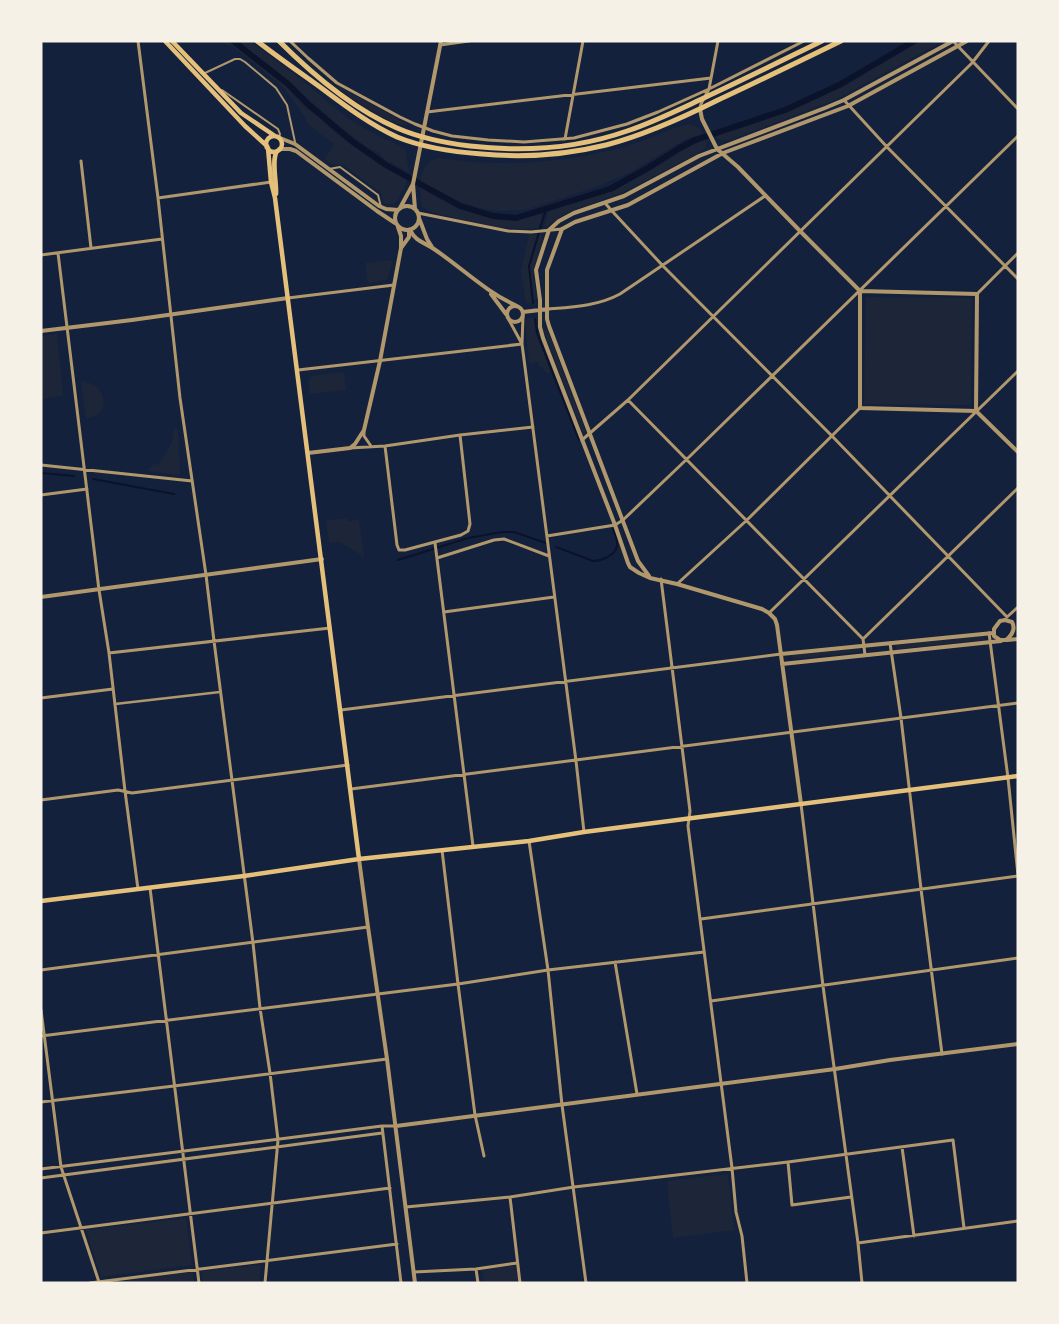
<svg xmlns="http://www.w3.org/2000/svg" width="1059" height="1324" font-family="Georgia,serif">
	<style>
		.green { fill: #1d2539 }
		.lines { fill: none; stroke-linecap: round; stroke-linejoin: round }
		.stream { stroke: #0b132b; stroke-width: 2 }
		.canal { stroke: #0b132b; stroke-width: 6 }
		.service { stroke: #b1986c; stroke-width: 2 }
		.pedestrian { stroke: #b1986c; stroke-width: 2.5 }
		.minor { stroke: #b1986c; stroke-width: 3 }
		.tertiary { stroke: #b1986c; stroke-width: 4 }
		.secondary { stroke: #e5c07b; stroke-width: 4.5 }
		.trunk { stroke: #e5c07b; stroke-width: 5 }
	</style>
	<rect width="100%" height="100%" fill="#14213d"/>
	<path class="green" d="M 222,41 L 232,42 L 275,75 L 285,84 L 292,94 L 305,107 L 320,118 L 336,134 L 390,170 L 407,179 L 404,189 L 396,202 L 393,204 L 386,204 L 384,203 L 381,193 L 342,164 L 333,165 L 325,159 L 334,144 L 310,126 L 306,121 L 307,120 L 283,87 L 231,45 L 227,45 Z
		M 239,41 L 250,41 L 298,77 L 350,120 L 373,133 L 405,149 L 409,170 L 409,173 L 390,162 L 387,162 L 379,153 L 368,148 L 340,127 L 285,78 L 252,53 Z
		M 921,41 L 943,41 L 835,100 L 730,140 L 720,140 L 714,134 L 731,130 L 790,111 L 832,91 L 841,88 Z
		M 338,86 L 340,87 L 409,125 C 389,126 354,99 336,87 Z
		M 689,124 L 695,126 L 703,132 L 701,135 L 686,139 L 629,173 L 596,187 L 525,210 L 498,211 L 480,208 L 459,201 L 420,181 C 424,167 426,161 441,158 C 501,168 565,163 624,147 C 646,141 667,129 689,124 Z
		M 705,140 L 707,143 L 705,148 L 702,151 L 622,193 L 576,209 L 563,215 L 547,226 L 544,227 L 548,212 L 555,207 L 615,190 L 663,163 L 688,147 Z
		M 420,187 C 456,210 497,228 540,214 L 542,218 L 538,228 C 502,232 466,220 431,212 L 422,207 Z
		M 540,234 L 542,235 L 542,240 L 533,273 L 537,298 L 533,303 L 526,303 L 521,271 L 529,235 Z
		M 393,260 L 387,280 L 368,283 L 365,263 Z
		M 866,297 L 972,298 L 971,405 L 864,404 Z
		M 528,318 L 533,318 L 536,322 L 537,334 L 551,372 L 546,373 L 543,367 L 540,367 L 538,362 L 529,364 L 525,322 Z
		M 547,329 L 586,432 L 583,433 L 551,350 L 543,330 Z
		M 57,334 L 63,396 L 41,399 L 41,336 Z
		M 344,372 L 346,390 L 310,394 L 308,380 L 311,376 Z
		M 81,381 C 94,382 106,392 103,406 C 103,409 101,411 99,414 L 86,419 Z
		M 175,428 L 178,430 L 180,474 L 178,475 L 148,471 L 148,470 L 154,464 L 158,465 L 168,450 L 174,437 L 172,435 Z
		M 347,518 L 348,521 L 359,520 L 364,557 L 340,542 L 329,543 L 326,521 Z
		M 984,636 L 985,640 L 896,649 L 896,645 Z
		M 860,648 L 860,652 L 793,659 L 792,655 Z
		M 728,1174 L 734,1230 L 673,1238 L 667,1181 Z
		M 186,1218 L 192,1265 L 101,1277 L 86,1230 Z
		M 261,1265 L 259,1283 L 203,1283 L 202,1271 Z
		M 517,1265 L 519,1283 L 484,1283 L 482,1269 Z
		M 193,1272 L 194,1283 L 108,1283 Z"/>
	<g class="lines">
		<path class="stream" d="M 533,303 L 529,266 L 546,209
			M 535,319 L 537,333 L 579,440
			M 41,473 L 74,476
			M 93,479 L 174,494
			M 556,547 L 593,561 C 601,561 615,556 617,546 C 618,541 615,534 613,529
			M 398,560 L 468,538 L 502,532 L 514,532 L 546,543"/>
		<path class="canal" d="M 233,41 L 288,84 L 309,105 L 353,142 L 386,165 L 460,206 L 493,216 L 516,218 L 610,189 L 648,168 L 678,149 L 695,140 L 785,110 L 839,85 L 914,41"/>
		<path class="service" d="M 205,73 L 235,59 L 240,59 L 245,62 L 276,88 L 287,105 L 295,142
			M 222,90 L 278,129 L 280,134 L 279,138
			M 329,169 L 340,167 L 378,195 L 381,207"/>
		<path class="pedestrian" d="M 115,704 L 220,692"/>
		<path class="minor" d="M 138,41 L 158,198 L 180,398 L 206,575 L 214,641 L 253,943 L 260,1008 L 270,1073 L 278,1140 L 265,1283
			M 290,41 L 308,58 L 337,83 L 400,117 L 415,124 L 433,131 L 452,136 L 488,140 L 524,142 L 574,138 L 627,124 L 658,112 L 709,89 L 804,41
			M 953,41 L 1018,109
			M 440,45 L 469,41
			M 844,100 L 887,147 L 1018,279
			M 700,108 L 701,104 L 709,89 L 718,41
			M 427,112 L 711,78
			M 565,139 L 583,41
			M 81,161 L 91,248
			M 158,198 L 271,182
			M 605,203 L 612,211 L 663,266 L 832,436 L 1007,617
			M 418,213 L 508,231 L 531,232 L 562,229
			M 58,253 L 99,590 L 109,653 L 125,791 L 138,889
			M 41,255 L 162,239
			M 977,294 L 1018,253
			M 288,298 L 394,285
			M 548,309 C 573,307 598,306 620,294 L 765,196
			M 523,316 L 522,344 L 576,761 L 584,832
			M 509,320 L 522,344
			M 298,370 L 522,344
			M 628,400 L 863,639
			M 364,430 L 364,436 L 371,446
			M 582,440 L 628,400 L 972,63 L 989,41
			M 385,446 L 397,545 L 399,550 L 405,550 L 461,535 L 468,531 L 470,524 L 460,435
			M 350,448 L 385,446 L 460,435 L 533,427
			M 41,465 L 192,481
			M 41,495 L 87,489
			M 547,536 L 615,525 L 623,520 L 687,459 L 1018,136
			M 435,543 L 473,846
			M 437,558 L 494,540 L 504,539 L 549,556
			M 661,579 L 690,811 L 688,826 L 732,1168 L 736,1212 L 742,1236 L 747,1283
			M 677,584 L 747,520 L 860,408
			M 444,612 L 554,597
			M 769,613 L 1018,371
			M 1007,617 L 1018,607
			M 989,633 L 1008,778 L 1018,875
			M 863,639 L 1018,488
			M 863,639 L 865,655
			M 890,643 L 901,718 L 921,889 L 942,1054
			M 109,653 L 330,628
			M 41,698 L 113,689
			M 341,710 L 781,654
			M 351,789 L 1018,703
			M 41,800 L 118,790 L 132,793 L 348,765
			M 801,804 L 823,986 L 858,1243 L 862,1283
			M 529,841 L 548,970 L 562,1105 L 586,1283
			M 442,850 L 458,984 L 475,1115 L 484,1156
			M 150,888 L 199,1283
			M 701,919 L 1018,876
			M 615,962 L 637,1094
			M 41,970 L 368,927
			M 711,1001 L 1018,958
			M 41,1010 L 61,1167 L 99,1282
			M 41,1036 L 458,984 L 548,970 L 704,952
			M 41,1102 L 174,1086 L 387,1059
			M 382,1126 L 401,1283
			M 902,1147 L 914,1236
			M 788,1162 L 792,1205 L 851,1197
			M 41,1169 L 382,1126 L 396,1126
			M 41,1178 L 382,1133
			M 510,1197 L 520,1283
			M 406,1207 L 510,1197 L 574,1187 L 788,1162 L 953,1140 L 964,1228
			M 41,1233 L 390,1188
			M 858,1243 L 1018,1221
			M 476,1269 L 478,1283
			M 414,1272 L 476,1269 L 517,1263
			M 90,1283 L 397,1244"/>
		<path class="tertiary" d="M 700,109 L 702,119 L 717,149 L 738,167 L 801,232 L 860,291
			M 280,138 L 295,144 L 379,206 L 386,209 L 398,210
			M 279,149 L 290,149 L 296,151 L 377,211 L 395,223
			M 413,184 L 415,209
			M395 218a12 12 0 1 1 24 0a12 12 0 1 1-24 0Z
			M 400,208 L 413,184 L 441,41
			M 419,218 L 427,239 L 432,247
			M 410,230 C 416,242 424,242 434,249 C 462,268 486,292 517,306
			M 401,248 L 409,237 L 409,231
			M 491,294 L 506,314
			M507 314a8 8 0 1 1 16 0a8 8 0 1 1-16 0Z
			M 523,312 L 548,309
			M 41,331 L 132,320 L 288,298
			M 976,411 L 977,294 L 860,291 L 860,408 L 976,411 L 1018,452
			M 308,453 L 350,448 L 355,444 L 364,430 L 380,361 L 401,248 L 401,236 L 398,227
			M 649,576 L 638,561 L 549,326 L 547,319 L 547,270 L 562,229 L 575,222 L 628,205 L 723,153 L 848,106 L 967,41
			M 41,597 L 322,559
			M 1005,620 L 1012,622 C 1016,629 1012,635 1006,640 L 1000,640 L 994,636 L 994,629 L 1000,621 Z
			M 1007,640 L 1018,639
			M 781,654 L 993,633
			M 782,664 L 1001,641
			M 801,804 L 777,625 L 775,619 L 769,613 L 762,609 L 677,584 L 650,578 L 639,573 L 630,567 L 628,563 L 615,525 L 543,338 L 540,327 L 540,300 L 536,270 L 549,230 L 559,221 L 574,213 L 624,196 L 699,156 L 825,108 L 844,100 L 953,41
			M 359,859 L 368,927 L 387,1059 L 415,1283
			M 396,1126 L 835,1069 L 890,1060 L 1018,1044"/>
		<path class="secondary" d="M 165,41 L 245,126 L 267,146
			M 172,41 L 241,113 L 275,136
			M266 144a8 8 0 1 1 16 0a8 8 0 1 1-16 0Z
			M 268,148 L 271,182 L 275,198 L 359,859
			M 276,194 C 277,182 271,160 277,151
			M 41,901 L 244,876 L 359,859 L 529,841 L 584,832 L 1018,776"/>
		<path class="trunk" d="M 257,41 C 279,58 302,74 324,90 C 348,108 371,125 397,137 C 424,148 453,152 482,154 C 524,158 565,155 606,145 C 645,135 682,118 718,100 C 759,81 800,61 841,41
			M 279,41 C 313,75 353,109 397,128 C 420,138 445,143 470,146 C 523,152 576,149 627,131 C 654,122 680,109 706,97 C 745,79 783,60 822,41"/>
	</g>
	<rect width="1059" height="1324" fill="none" stroke="#f6f1e7" stroke-width="85"/>
</svg>
